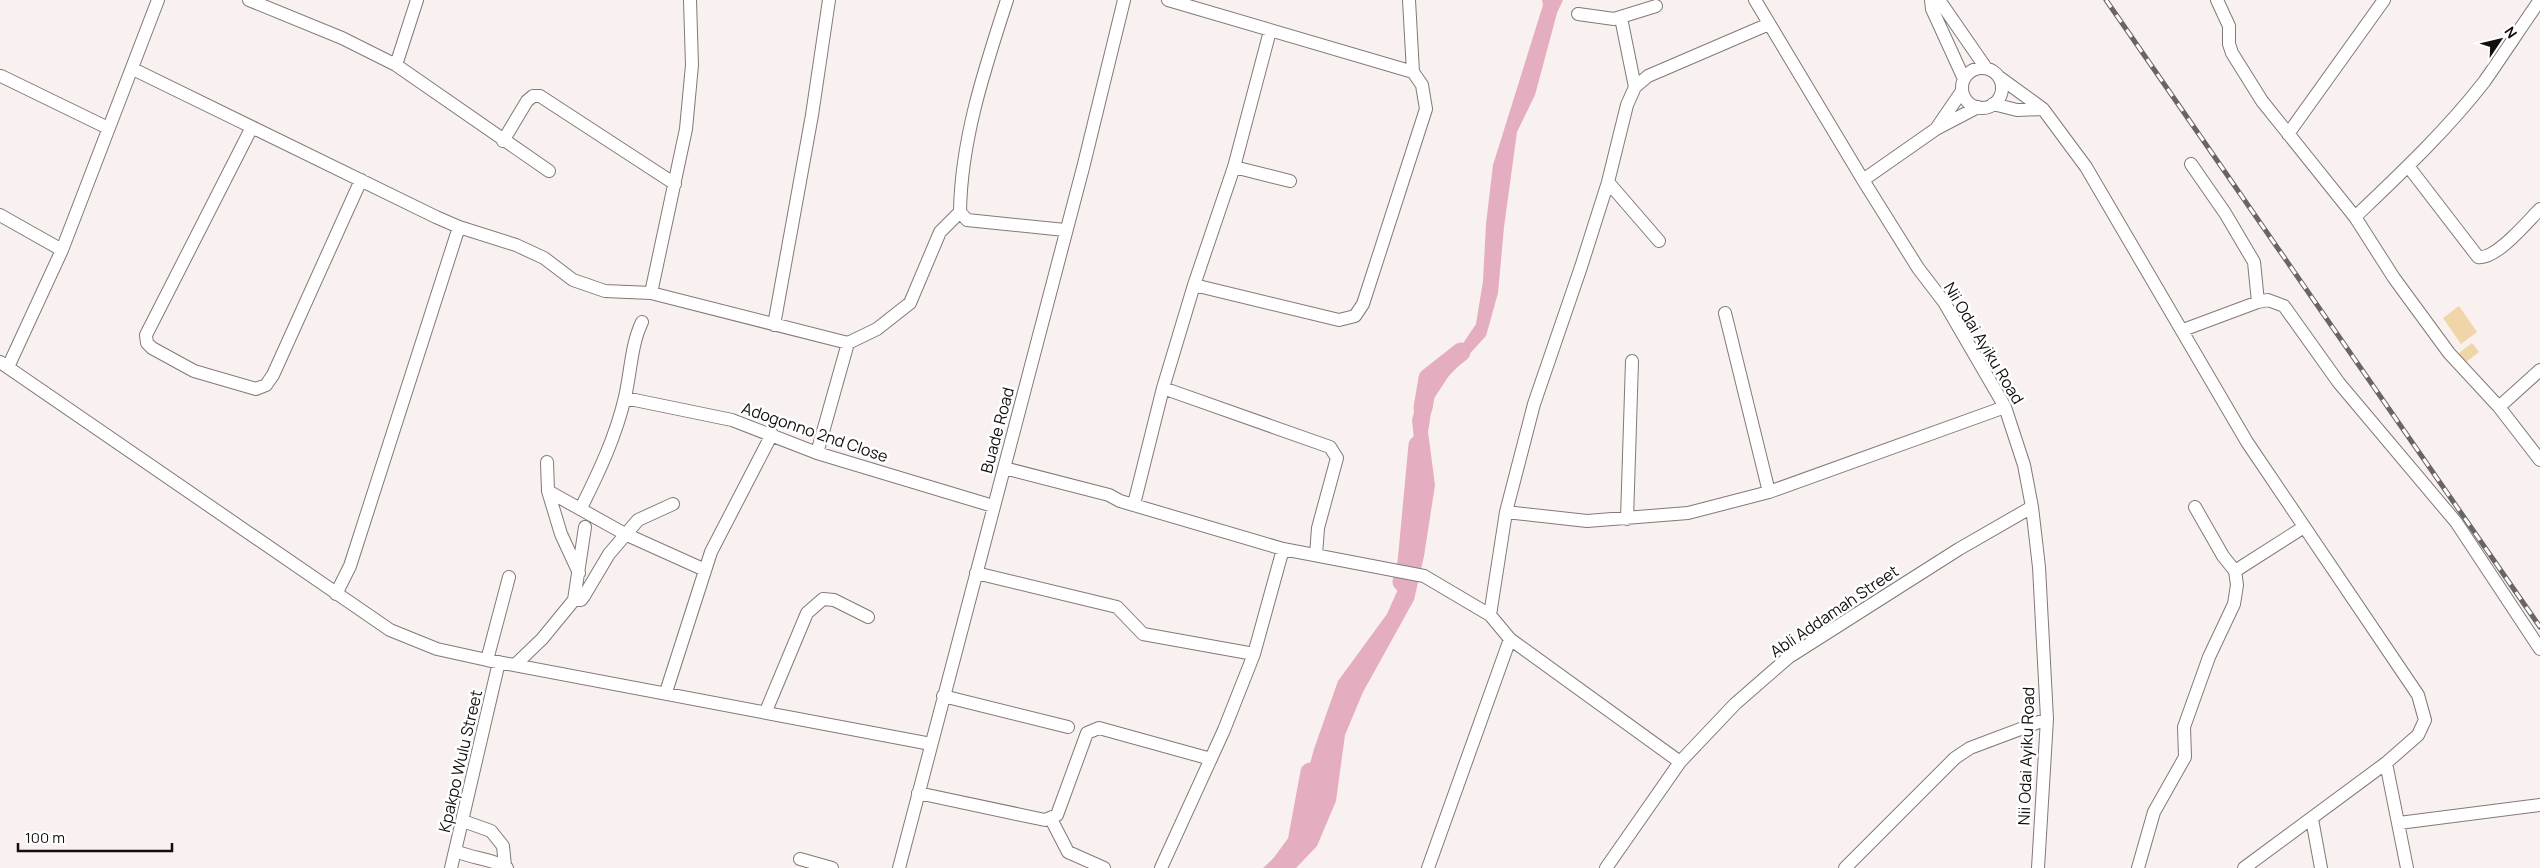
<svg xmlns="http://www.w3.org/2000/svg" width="2540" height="868" font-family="Manrope,sans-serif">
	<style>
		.green { fill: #f0d5a8 }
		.water { fill: #e4adc0 }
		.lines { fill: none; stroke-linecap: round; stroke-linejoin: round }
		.river { stroke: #e4adc0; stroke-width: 19 }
		.minor-casing { stroke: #807a78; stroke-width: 14 }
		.minor { stroke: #fff; stroke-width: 12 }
		.rail-casing { stroke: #696564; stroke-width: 5 }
		.rail { stroke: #fff; stroke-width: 3; stroke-dasharray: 9; stroke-linecap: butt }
		.labels { text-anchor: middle; stroke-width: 5; stroke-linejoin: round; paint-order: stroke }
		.street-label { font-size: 16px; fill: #110f0e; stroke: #fff }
	</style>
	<rect width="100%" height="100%" fill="#f8f1ef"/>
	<path class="green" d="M 2459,306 L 2477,332 L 2461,344 L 2443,318 Z
		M 2472,343 L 2479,352 L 2466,362 L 2459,353 Z"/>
	<path class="water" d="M 1542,0 L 1563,0 L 1557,13 L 1535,95 L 1517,132 L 1504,227 L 1498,293 L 1486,336 L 1448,377 L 1433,400 L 1428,432 L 1435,485 L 1424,556 L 1414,600 L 1363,692 L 1345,735 L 1336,801 L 1317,846 L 1296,868 L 1263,868 L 1291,842 L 1306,814 L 1305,782 L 1314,749 L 1338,681 L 1387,614 L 1399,587 L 1411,547 L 1420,500 L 1412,420 L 1419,393 L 1460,348 L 1476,324 L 1483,281 L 1486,224 L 1493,165 L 1543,5 Z"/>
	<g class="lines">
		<path class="river" d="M 1423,408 L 1428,378 L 1461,352
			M 1402,582 L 1407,563 L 1418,445
			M 1278,868 L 1297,842 L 1310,772"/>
		<defs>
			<path id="minor" d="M 249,0 L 342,38 L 396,65 L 549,171
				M 1168,0 L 1413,72
				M 1755,0 L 1863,180 L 1918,268 L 1944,302 L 2005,407 L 2024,465 L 2032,507 L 2039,567 L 2047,719 L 2038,868
				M 1931,0 L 1932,9 L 1964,79
				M 1939,0 L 1986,68
				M 2217,0 L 2229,26 L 2229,44 L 2232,53 L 2262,101 L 2355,217 L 2394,278 L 2449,353 L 2499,407 L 2540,460
				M 1578,14 L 1614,19 L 1656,6
				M 1621,18 L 1635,87
				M 396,65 L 417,0
				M1962 88a20 20 0 1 1 40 0a20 20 0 1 1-40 0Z
				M 133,69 L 436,217 L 459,227 L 516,245 L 544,258 L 573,280 L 605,291 L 651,293 L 848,343 L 877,329 L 910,303 L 940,232 L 960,212 C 961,139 985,68 1007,0
				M 1,76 L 108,128
				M 1999,77 L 2043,109 L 2086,167 L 2247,442 L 2418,695 L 2425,720 L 2418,735 L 2386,763 L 2244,868
				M 1993,104 L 2017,110 L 2042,109
				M 252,127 L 146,335 L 147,343 L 152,348 L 194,371 L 256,389 L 266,385 L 273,375 L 361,180
				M 1936,129 L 1962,91
				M 2288,134 L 2384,0
				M 503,141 L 527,101 L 533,96 L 540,96 L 675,184
				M 2191,164 L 2225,213 L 2254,262 L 2258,302
				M 2408,166 L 2478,257 C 2496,260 2527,222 2540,209
				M 1234,167 L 1290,181
				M 1863,180 L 1936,129 L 1978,107
				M 1608,182 L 1659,241
				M 960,212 L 967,220 L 1065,230
				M 0,215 L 62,250
				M 2355,217 C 2400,174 2446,131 2484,82 C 2503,55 2521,27 2540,0
				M 1194,285 L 1339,320 L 1355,316 L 1363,304 L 1426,109 L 1422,85 L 1413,72 L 1409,0
				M 651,293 L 686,129 L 692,65 L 690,0
				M 1725,313 L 1769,492
				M 774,325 L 812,115 L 829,0
				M 2183,330 L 2258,302 L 2268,300 L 2284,306 L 2339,383 L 2456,522 L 2540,649
				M 0,362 L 390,630 L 437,649 L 487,660 L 931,744
				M 8,367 L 62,250 L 158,0
				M 1163,388 L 1330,447 L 1337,458 L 1318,528 L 1316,555
				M 625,398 L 732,420 L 817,453 L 993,506
				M 2499,407 L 2540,370
				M 817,453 L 848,343
				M 547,462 L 548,491 L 625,534 L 705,570
				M 1004,468 L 1109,495 L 1120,501 L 1283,549 L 1424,576 L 1490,615 L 1510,639 L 1680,762
				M 548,491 L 561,534 L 579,573
				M 1134,504 L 1163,388 L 1194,285 L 1234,167 L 1270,31
				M 581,508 C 599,472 616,436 625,397 C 631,371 631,345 642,322
				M 1506,512 L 1587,521 L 1688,513 L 1769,492 L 2005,407
				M 1627,519 L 1632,361
				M 2235,571 L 2304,527
				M 976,573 L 1117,607 L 1143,634 L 1254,654
				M 336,594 L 350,566 L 459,227
				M 574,600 L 581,600 L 584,596 L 609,554 L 638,520 L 673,504
				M 1490,615 L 1506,512 L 1534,404 L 1581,267 L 1608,182 L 1627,105 L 1635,87 L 1648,76 L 1669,67 L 1769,24
				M 487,660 L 509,577
				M 516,664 L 542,639 L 574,600 L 585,527
				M 666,692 L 711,552 L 772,434
				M 943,696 L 1068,727
				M 766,711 L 807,613 L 823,599 L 834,600 L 868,617
				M 2386,763 L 2407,868
				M 918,793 L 1045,820 L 1057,815 L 1087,733 L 1099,728 L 1211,759
				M 1051,819 L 1068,852 L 1104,868
				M 2312,819 L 2321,868
				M 463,821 L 491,831 L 503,846 L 505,866
				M 2399,823 L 2540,805
				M 456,851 C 473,859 491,858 507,868
				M 800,859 L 832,868
				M 451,868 L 499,662
				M 899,868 L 1084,164 L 1124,0
				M 1161,868 L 1224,730 L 1254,654 L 1283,549
				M 1428,868 L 1510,639
				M 1606,868 L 1680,762 L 1735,704 L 1789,657 L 1959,549 L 2032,507
				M 1845,868 L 1955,758 L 1970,748 L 2047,719
				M 2138,868 L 2154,812 L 2185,757 L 2184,727 L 2209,657 L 2234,604 L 2237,585 L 2235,571 L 2223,556 L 2195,507"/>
		</defs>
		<use href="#minor" class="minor-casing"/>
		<use href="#minor" class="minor"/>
		<defs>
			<path id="rail" d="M 2106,0 L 2540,627"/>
		</defs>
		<use href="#rail" class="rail-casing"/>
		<use href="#rail" class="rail"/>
	</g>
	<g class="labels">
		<g class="street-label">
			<text transform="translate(1984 343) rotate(59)" y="6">Nii Odai Ayiku Road</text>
			<text transform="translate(997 430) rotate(-75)" y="6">Buade Road</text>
			<text transform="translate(815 432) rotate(19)" y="6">Adogonno 2nd Close</text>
			<text transform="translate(1834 611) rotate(-34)" y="6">Abli Addamah Street</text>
			<text transform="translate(2026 756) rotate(-88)" y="6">Nii Odai Ayiku Road</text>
			<text transform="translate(460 761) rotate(-77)" y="6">Kpakpo Wulu Street</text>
		</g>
	</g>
	<g transform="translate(2500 40) rotate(55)" stroke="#ffffff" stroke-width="4" paint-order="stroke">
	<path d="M0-4L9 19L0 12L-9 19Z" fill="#110f0e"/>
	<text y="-8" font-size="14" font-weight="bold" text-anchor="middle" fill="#110f0e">N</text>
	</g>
	<path d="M18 843v8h154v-8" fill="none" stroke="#110f0e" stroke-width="2.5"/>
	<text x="25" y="843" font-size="15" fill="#110f0e" stroke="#ffffff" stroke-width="4" paint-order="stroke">100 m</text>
</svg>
